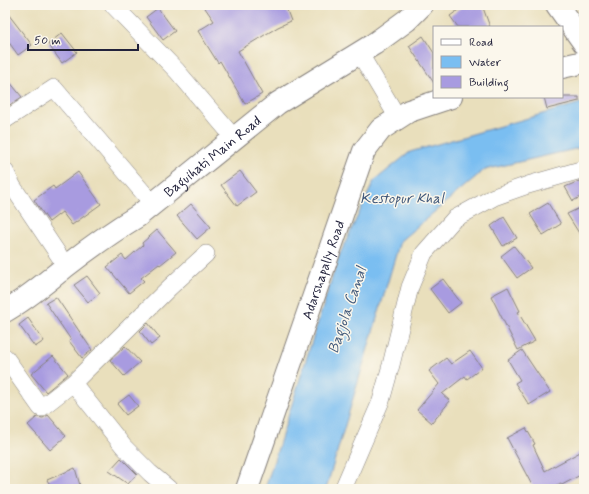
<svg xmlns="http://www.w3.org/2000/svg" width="589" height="494" font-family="Mynerve,sans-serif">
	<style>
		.water { fill: #7abef1; stroke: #4e7096 }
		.building { fill: #a89be0 }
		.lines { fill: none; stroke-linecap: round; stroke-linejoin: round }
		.street-casing { stroke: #86807c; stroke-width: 18 }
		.secondary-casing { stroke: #86807c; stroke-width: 24 }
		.street { stroke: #fff; stroke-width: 17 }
		.secondary { stroke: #fff; stroke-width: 22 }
		.labels { text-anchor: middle; stroke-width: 3; stroke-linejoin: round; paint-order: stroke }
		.street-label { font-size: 14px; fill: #22223b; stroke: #fbf7ec }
		.water-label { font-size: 15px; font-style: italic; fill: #41597b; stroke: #fbf7ec }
	</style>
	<rect width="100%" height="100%" fill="#fbf7ec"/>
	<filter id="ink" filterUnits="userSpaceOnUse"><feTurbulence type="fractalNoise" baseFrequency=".025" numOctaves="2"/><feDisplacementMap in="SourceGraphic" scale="8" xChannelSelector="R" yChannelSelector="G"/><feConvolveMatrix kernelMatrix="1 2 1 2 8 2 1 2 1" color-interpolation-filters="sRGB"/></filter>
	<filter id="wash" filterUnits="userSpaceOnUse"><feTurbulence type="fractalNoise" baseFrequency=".012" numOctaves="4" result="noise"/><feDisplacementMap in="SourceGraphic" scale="16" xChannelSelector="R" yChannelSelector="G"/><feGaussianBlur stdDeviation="0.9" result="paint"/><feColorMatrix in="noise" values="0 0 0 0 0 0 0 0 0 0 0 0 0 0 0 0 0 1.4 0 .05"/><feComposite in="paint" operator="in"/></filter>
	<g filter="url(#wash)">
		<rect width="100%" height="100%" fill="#e9dfbc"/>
		<path class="water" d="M 584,102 L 584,147 L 484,170 L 400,241 L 326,489 L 265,489 L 339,256 L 374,181 L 410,152 Z"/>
		<g id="blocks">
			<path class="building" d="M 203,5 L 285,5 L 291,21 L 278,27 L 238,51 L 262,94 L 245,104 L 220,61 L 218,63 L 198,31 L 214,21 Z
				M 465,5 L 482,5 L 490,27 L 458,27 L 450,16 Z
				M 158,8 L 175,31 L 163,40 L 146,17 Z
				M 5,10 L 32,45 L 18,55 L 5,37 Z
				M 62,33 L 77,52 L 62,63 L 48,44 Z
				M 423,36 L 434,53 L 434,83 L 409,46 Z
				M 5,76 L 22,97 L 5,108 Z
				M 544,97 L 579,97 L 579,101 L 547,109 Z
				M 240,171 L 256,192 L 237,206 L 221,185 Z
				M 78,172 L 101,204 L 72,225 L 62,212 L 49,222 L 34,200 L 53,186 L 55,189 Z
				M 584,179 L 584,195 L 573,201 L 565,187 Z
				M 548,203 L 561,224 L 543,235 L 530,214 Z
				M 191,204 L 211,227 L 197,239 L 177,216 Z
				M 584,206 L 584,241 L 567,214 Z
				M 504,217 L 517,238 L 503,246 L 491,226 Z
				M 157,230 L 176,252 L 160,265 L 159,264 L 141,278 L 144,281 L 129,293 L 107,267 L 122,255 L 126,260 L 143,245 L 142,243 Z
				M 514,246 L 531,268 L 517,278 L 501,256 Z
				M 87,276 L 100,293 L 88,302 L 74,285 Z
				M 443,279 L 461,303 L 448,313 L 430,289 Z
				M 508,287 L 520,311 L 518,312 L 535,341 L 518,350 L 491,296 Z
				M 56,297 L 92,350 L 82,358 L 69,341 L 71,340 L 46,303 Z
				M 28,318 L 44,341 L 35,347 L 19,325 Z
				M 148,323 L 160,338 L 151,345 L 140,331 Z
				M 125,346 L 140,362 L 124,376 L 110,360 Z
				M 522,350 L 550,392 L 529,405 L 515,383 L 520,380 L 508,360 Z
				M 470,351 L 482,368 L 467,379 L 465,376 L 442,394 L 450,401 L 432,423 L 417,410 L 439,384 L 429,371 L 446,358 L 451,364 Z
				M 53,356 L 68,374 L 46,392 L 31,374 Z
				M 129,395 L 138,406 L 126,415 L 117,404 Z
				M 48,415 L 66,436 L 50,450 L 28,425 L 37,417 L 43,418 Z
				M 526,428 L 535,444 L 533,445 L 545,471 L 584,450 L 584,473 L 562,485 L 561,483 L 548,489 L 534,489 L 507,438 Z
				M 121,458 L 137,474 L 128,484 L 109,471 Z
				M 75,468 L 81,489 L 53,489 L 47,480 Z"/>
		</g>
	</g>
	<g filter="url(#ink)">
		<use href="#blocks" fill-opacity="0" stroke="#86807c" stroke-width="1"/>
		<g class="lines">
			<defs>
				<path id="street" d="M 113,5 L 177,71 L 235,139
					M 360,54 L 398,118
					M 5,120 L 54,88 L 153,204
					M 5,171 L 13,187 L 66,266
					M 5,357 L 41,408 L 73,383 L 124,447 L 150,473 L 169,489
					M 73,383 L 170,287 L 206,254
					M 343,489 L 381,401 L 391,365 L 410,287 L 424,253 L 454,219 L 494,197 L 528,185 L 584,169"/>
				<g id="secondary">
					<path d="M 557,5 L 584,43"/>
					<path d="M 562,67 L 584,62"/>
					<path id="s1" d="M 5,311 C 27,299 45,283 65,267 C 88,249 113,231 138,216 L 278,103 L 374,44 L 407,20 L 422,5"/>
					<path id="s2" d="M 247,489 L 364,151 L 381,129 L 409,111 L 451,97"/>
				</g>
			</defs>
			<use href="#street" class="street-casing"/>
			<use href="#secondary" class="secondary-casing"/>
			<use href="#street" class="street"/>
			<use href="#secondary" class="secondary"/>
		</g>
	</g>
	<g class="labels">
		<g class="street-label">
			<text dy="5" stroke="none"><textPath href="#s1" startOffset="259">Baguihati Main Road</textPath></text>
			<text dy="5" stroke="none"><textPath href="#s2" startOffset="232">Adarshapally Road</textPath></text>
		</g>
		<g class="water-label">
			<text x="402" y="203">Kestopur Khal</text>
			<text transform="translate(347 310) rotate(-71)" y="5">Bagjola Canal</text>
		</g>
	</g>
	<rect width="589" height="494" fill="none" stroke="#fbf7ec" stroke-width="20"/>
	<rect x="433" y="26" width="130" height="72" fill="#fbf7ec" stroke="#a4a2a5"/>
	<rect x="441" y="39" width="20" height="6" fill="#ffffff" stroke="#a4a2a5"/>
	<text x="469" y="46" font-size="12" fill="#22223b">Road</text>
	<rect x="441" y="56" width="20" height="12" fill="#7abef1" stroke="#a4a2a5"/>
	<text x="469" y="66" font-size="12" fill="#22223b">Water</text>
	<rect x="441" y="76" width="20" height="12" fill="#a89be0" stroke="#a4a2a5"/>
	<text x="469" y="86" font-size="12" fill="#22223b">Building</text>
	<path d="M28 44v6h110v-6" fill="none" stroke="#22223b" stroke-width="2"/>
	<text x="34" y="44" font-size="12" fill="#22223b" stroke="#fbf7ec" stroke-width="3" paint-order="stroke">50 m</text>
</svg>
